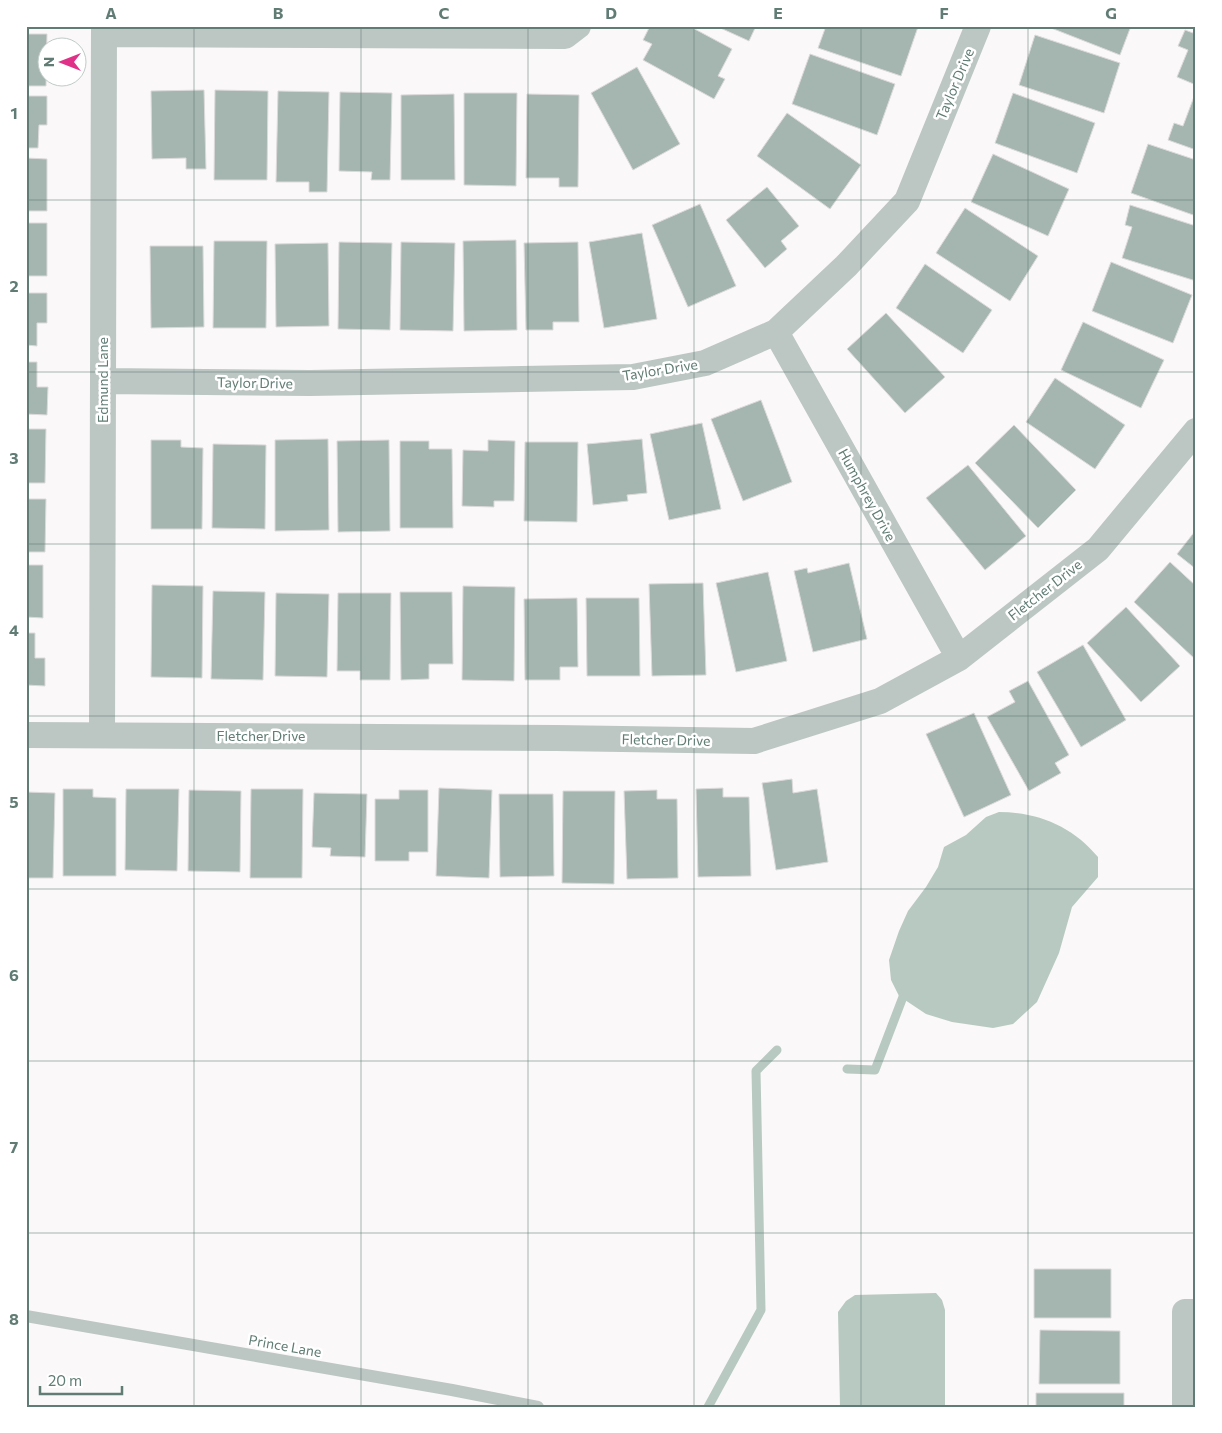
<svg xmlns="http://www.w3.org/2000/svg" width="1222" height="1433" font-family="Commissioner,sans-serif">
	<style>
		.water { fill: #b8c9c1 }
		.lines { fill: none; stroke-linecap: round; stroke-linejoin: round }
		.stream { stroke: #b8c9c1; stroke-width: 9 }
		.building { fill: #a5b5b0; stroke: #dcdada }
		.service { stroke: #bcc6c3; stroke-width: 12 }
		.minor { stroke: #bcc6c3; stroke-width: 26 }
		.grid { fill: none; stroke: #607c74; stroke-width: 1; stroke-opacity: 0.55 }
		.labels { text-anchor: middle; stroke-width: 5; stroke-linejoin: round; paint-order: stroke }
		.street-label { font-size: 14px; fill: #607c74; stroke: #fff }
		.neatline { fill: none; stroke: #607c74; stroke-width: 2 }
		.grid-label { font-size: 16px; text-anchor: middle; font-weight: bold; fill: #607c74 }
	</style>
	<rect width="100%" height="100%" fill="#faf8f8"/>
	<path class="water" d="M 999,812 C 1039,812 1073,827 1098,857 L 1098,877 L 1072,907 L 1059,953 L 1037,1002 L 1013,1024 L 993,1028 L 952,1022 L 926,1014 L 899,996 L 891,980 L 889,960 L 899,931 L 908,911 L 926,887 L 938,867 L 944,847 L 966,835 L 986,817 Z
		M 936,1293 L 942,1300 L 945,1310 L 945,1407 L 840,1407 L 838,1312 L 846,1301 L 855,1295 Z"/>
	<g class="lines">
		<path class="stream" d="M 847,1069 L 875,1070 L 906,989
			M 708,1407 L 761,1310 L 756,1071 L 777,1050"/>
	</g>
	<path class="building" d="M 650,26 L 689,26 L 732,49 L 718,76 L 725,79 L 714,99 L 643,60 L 652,44 L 643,40 Z
		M 716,26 L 756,26 L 749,41 Z
		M 826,26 L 918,26 L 918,27 L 901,76 L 818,48 Z
		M 1046,26 L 1131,26 L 1120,55 Z
		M 1185,30 L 1193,33 L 1194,30 L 1196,31 L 1196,85 L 1177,77 L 1188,50 L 1178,46 Z
		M 26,34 L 47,34 L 46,86 L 26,86 Z
		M 1035,35 L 1120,63 L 1104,113 L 1019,85 Z
		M 810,54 L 895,84 L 877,135 L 792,104 Z
		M 637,67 L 680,144 L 633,170 L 591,93 Z
		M 204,90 L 206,169 L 186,169 L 186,158 L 152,159 L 151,91 Z
		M 215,90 L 268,91 L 267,180 L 214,180 Z
		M 278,91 L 329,92 L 327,192 L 309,192 L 309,182 L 276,182 Z
		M 340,92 L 392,93 L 390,180 L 371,180 L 372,172 L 339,171 Z
		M 464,93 L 517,93 L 516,186 L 464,185 Z
		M 1013,93 L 1095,123 L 1077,173 L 995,143 Z
		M 454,94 L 455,180 L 401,180 L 401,95 Z
		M 527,94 L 579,95 L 578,187 L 559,187 L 559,178 L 526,178 Z
		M 1195,94 L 1196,94 L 1196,150 L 1168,140 L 1174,123 L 1183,126 Z
		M 26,96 L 47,96 L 47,125 L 39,125 L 38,148 L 26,148 Z
		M 787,113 L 861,165 L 830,209 L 757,156 Z
		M 1148,144 L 1196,160 L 1196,216 L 1131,193 Z
		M 993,154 L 1069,189 L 1048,236 L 971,202 Z
		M 26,158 L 47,159 L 47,211 L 26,211 Z
		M 767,187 L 799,226 L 781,241 L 787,249 L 765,268 L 726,220 Z
		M 700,204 L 736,286 L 688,307 L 652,225 Z
		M 1130,205 L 1196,226 L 1196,281 L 1122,258 L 1132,227 L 1125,225 Z
		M 965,208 L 1038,256 L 1010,301 L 936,253 Z
		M 26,223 L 47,223 L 47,276 L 26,276 Z
		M 642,233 L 657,319 L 604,328 L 589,242 Z
		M 516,240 L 517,330 L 464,331 L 463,241 Z
		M 214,241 L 267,241 L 266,328 L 213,328 Z
		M 339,242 L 392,243 L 390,330 L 338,329 Z
		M 401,242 L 455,243 L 453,331 L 400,330 Z
		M 578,242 L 579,322 L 553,322 L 553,330 L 526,330 L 524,243 Z
		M 328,243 L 329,326 L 276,327 L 275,244 Z
		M 150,246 L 203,246 L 204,327 L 151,328 Z
		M 1111,262 L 1192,295 L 1173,343 L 1092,311 Z
		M 925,264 L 992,310 L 963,353 L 896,308 Z
		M 26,293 L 47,293 L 47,323 L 37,323 L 37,346 L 26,345 Z
		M 886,313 L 945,377 L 905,413 L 847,349 Z
		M 1083,322 L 1164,360 L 1141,408 L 1061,370 Z
		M 26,362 L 37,362 L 37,387 L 48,387 L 47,415 L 26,414 Z
		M 1055,378 L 1125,425 L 1095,469 L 1026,422 Z
		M 761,400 L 792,482 L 743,501 L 711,419 Z
		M 702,423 L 721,509 L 669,520 L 650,434 Z
		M 1014,425 L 1076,490 L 1038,528 L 975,463 Z
		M 26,429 L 46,429 L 45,483 L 26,483 Z
		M 328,439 L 329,530 L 275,531 L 275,440 Z
		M 642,439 L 647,493 L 627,495 L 628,501 L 593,505 L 587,444 Z
		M 151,440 L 181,440 L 181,447 L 203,448 L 202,529 L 151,529 Z
		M 389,440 L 390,531 L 338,532 L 337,441 Z
		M 488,440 L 515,441 L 514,501 L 494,501 L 494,507 L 462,506 L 463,450 L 488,451 Z
		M 400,441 L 429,441 L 429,449 L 452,449 L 453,528 L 400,528 Z
		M 525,442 L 578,442 L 577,522 L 524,521 Z
		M 213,444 L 266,445 L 265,529 L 212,528 Z
		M 968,465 L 1026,536 L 985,570 L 926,498 Z
		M 26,499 L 46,499 L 45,552 L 26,552 Z
		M 1196,530 L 1196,569 L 1177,554 Z
		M 1170,562 L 1196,586 L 1196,660 L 1134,602 Z
		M 849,563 L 867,639 L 813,652 L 794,571 L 807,568 L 808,573 Z
		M 26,565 L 43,565 L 43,618 L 26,617 Z
		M 768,572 L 787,661 L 736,672 L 716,583 Z
		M 703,583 L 706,675 L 652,676 L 649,584 Z
		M 152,585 L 203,586 L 202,678 L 151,677 Z
		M 463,586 L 515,587 L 514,681 L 462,680 Z
		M 213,591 L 265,592 L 263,680 L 211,679 Z
		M 400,592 L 452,592 L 453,664 L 429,664 L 429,679 L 401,680 Z
		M 276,593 L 329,594 L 327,677 L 275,676 Z
		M 338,593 L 391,593 L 390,680 L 360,680 L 360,671 L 337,671 Z
		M 577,598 L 578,667 L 560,667 L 560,680 L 525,680 L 524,599 Z
		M 586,598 L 639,598 L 640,676 L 587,676 Z
		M 1126,607 L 1180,666 L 1141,702 L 1087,643 Z
		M 26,633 L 35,633 L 35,658 L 45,658 L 45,686 L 26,685 Z
		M 1083,645 L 1126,720 L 1081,747 L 1037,672 Z
		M 1028,681 L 1069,755 L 1055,763 L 1061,773 L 1029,791 L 987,717 L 1015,702 L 1009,691 Z
		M 974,713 L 1011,795 L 964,817 L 926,734 Z
		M 792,779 L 793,793 L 817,789 L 828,862 L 776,870 L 762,783 Z
		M 439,788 L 492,790 L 489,878 L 436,876 Z
		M 723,788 L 723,797 L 749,797 L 751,876 L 698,877 L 696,789 Z
		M 63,789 L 93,789 L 93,797 L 116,798 L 116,876 L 63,876 Z
		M 126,789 L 179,789 L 177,871 L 125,870 Z
		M 251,789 L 303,789 L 302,878 L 250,878 Z
		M 189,790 L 241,791 L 240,872 L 188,871 Z
		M 399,790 L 428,790 L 428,852 L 409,852 L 409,861 L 375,861 L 375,799 L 399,799 Z
		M 657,790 L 657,799 L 677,799 L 678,878 L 627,879 L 624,791 Z
		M 563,791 L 615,791 L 614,884 L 562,883 Z
		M 26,792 L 55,793 L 53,878 L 26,878 Z
		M 314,793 L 367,794 L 365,857 L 330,856 L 331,848 L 312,847 Z
		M 499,794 L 553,794 L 554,876 L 500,877 Z
		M 1034,1269 L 1111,1269 L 1111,1318 L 1034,1318 Z
		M 1040,1330 L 1120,1331 L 1120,1384 L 1039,1384 Z
		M 1036,1393 L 1124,1393 L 1124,1407 L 1036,1407 Z"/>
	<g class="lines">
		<path class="service" d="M 26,1316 L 452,1390 L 538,1407"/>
		<path class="minor" d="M 104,34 L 565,36 L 578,26
			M 776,332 L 959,658
			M 103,381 L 310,383 L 633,377 L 705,363 L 776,332 L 846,266 L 907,201 L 978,26
			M 26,735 L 556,738 L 754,741 L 880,701 L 959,658 L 1098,549 L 1196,431
			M 102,735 L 104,26
			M 1185,1407 L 1185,1312 L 1196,1312"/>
	</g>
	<path class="grid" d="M 194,26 L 194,1407M 361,26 L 361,1407M 528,26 L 528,1407M 694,26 L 694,1407M 861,26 L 861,1407M 1028,26 L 1028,1407M 26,200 L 1196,200M 26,372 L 1196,372M 26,544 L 1196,544M 26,716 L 1196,716M 26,889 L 1196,889M 26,1061 L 1196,1061M 26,1233 L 1196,1233"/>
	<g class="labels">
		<g class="street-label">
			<text transform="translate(955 84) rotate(-67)" y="5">Taylor Drive</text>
			<text transform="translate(660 370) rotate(-9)" y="5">Taylor Drive</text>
			<text transform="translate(103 380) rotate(-90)" y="5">Edmund Lane</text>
			<text transform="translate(255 383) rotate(1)" y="5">Taylor Drive</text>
			<text transform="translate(867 495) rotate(61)" y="5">Humphrey Drive</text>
			<text transform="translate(1045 590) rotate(-38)" y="5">Fletcher Drive</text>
			<text x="261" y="741">Fletcher Drive</text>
			<text transform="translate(666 740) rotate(1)" y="5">Fletcher Drive</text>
			<text transform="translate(285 1346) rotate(10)" y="5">Prince Lane</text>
		</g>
	</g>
	<rect width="1222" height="1433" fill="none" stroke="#ffffff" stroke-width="55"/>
	<g transform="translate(62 62) rotate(270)"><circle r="24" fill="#ffffff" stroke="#bfcbc7"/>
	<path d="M0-4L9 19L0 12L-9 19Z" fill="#e03188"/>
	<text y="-8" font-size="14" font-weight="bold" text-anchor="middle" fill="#607c74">N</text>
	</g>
	<path d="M40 1386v8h82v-8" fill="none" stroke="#607c74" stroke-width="2.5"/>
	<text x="48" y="1386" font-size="15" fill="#607c74" stroke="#ffffff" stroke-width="4" paint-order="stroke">20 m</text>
	<rect x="28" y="28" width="1166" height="1378" class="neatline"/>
	<g class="grid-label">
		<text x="111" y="19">A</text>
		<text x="278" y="19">B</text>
		<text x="444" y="19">C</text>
		<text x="611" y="19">D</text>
		<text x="778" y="19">E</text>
		<text x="944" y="19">F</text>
		<text x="1111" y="19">G</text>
		<text x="14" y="119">1</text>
		<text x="14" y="292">2</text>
		<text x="14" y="464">3</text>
		<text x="14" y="636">4</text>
		<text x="14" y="808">5</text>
		<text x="14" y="981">6</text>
		<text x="14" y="1153">7</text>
		<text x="14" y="1325">8</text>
	</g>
</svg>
